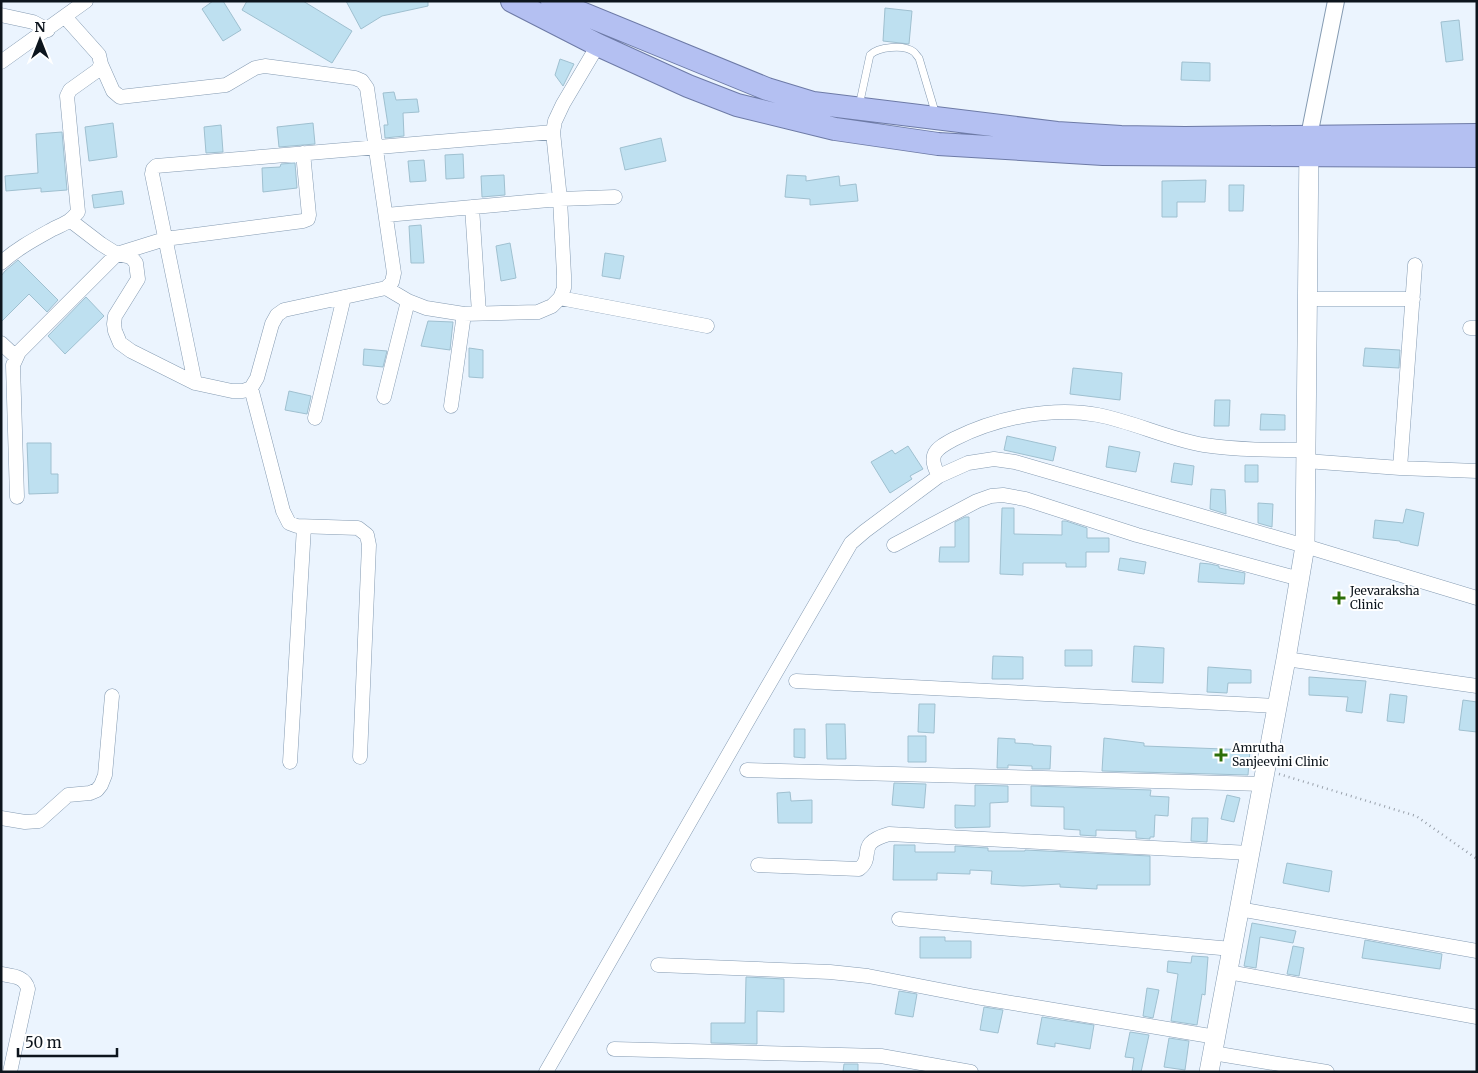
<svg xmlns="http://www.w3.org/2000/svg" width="1478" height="1073" font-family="Merriweather,serif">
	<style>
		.building { fill: #bee0f0; stroke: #9fc0d0 }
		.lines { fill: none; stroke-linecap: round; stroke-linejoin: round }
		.service-casing { stroke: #859bb2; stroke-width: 8 }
		.minor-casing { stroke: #859bb2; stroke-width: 15 }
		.tertiary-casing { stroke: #859bb2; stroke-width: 18 }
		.secondary-casing { stroke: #859bb2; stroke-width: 20 }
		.trunk-casing { stroke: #6d7aa6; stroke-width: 24 }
		.path { stroke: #99a1ab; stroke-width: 2.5; stroke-dasharray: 1 4; stroke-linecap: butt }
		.service { stroke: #fff; stroke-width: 7 }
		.minor { stroke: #fff; stroke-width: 14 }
		.tertiary { stroke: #fff; stroke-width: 16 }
		.secondary { stroke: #fff; stroke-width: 19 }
		.trunk { stroke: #b4c0f2; stroke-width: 22 }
		.poi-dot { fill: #2d6f08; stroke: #fff; stroke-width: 2 }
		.labels { text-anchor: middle; stroke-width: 4; stroke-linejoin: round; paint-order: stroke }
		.poi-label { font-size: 12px; fill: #0d151d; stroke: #fff; text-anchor: start }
	</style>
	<rect width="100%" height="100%" fill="#ebf4fe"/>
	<path class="building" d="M 213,1 L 223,1 L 241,30 L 223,41 L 202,9 Z
		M 247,1 L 303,1 L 352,31 L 332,63 L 242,10 Z
		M 346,1 L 428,1 L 428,6 L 382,16 L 361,29 Z
		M 885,8 L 912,11 L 909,44 L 883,41 Z
		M 1459,20 L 1463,60 L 1446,62 L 1441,22 Z
		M 560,59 L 574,64 L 563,86 L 555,75 Z
		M 1182,62 L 1210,63 L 1210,81 L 1181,80 Z
		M 394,92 L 396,100 L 417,99 L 419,112 L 403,113 L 404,136 L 385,138 L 384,125 L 388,125 L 383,93 Z
		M 113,123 L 117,157 L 89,161 L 85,127 Z
		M 313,123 L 315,144 L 279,147 L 277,127 Z
		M 221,125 L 223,152 L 206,153 L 204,127 Z
		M 62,132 L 67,190 L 41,192 L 41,188 L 6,191 L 5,176 L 38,173 L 36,134 Z
		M 661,138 L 666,161 L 625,170 L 620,148 Z
		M 463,154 L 464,178 L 446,179 L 445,155 Z
		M 424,160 L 426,181 L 410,182 L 408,161 Z
		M 295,163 L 297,188 L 263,192 L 262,168 L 280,167 L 281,164 Z
		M 504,175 L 505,195 L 482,197 L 481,176 Z
		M 787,175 L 806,176 L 806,181 L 839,176 L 840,186 L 856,184 L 858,201 L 810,205 L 810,199 L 785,197 Z
		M 1206,180 L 1205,202 L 1177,202 L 1177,217 L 1162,217 L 1162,181 Z
		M 1229,185 L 1244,185 L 1243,211 L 1229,211 Z
		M 122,191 L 124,204 L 94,208 L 92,195 Z
		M 421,225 L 424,263 L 411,263 L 409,226 Z
		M 510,243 L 516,278 L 501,281 L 496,246 Z
		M 605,253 L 624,256 L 620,279 L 602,276 Z
		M 18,260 L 58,300 L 47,312 L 29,294 L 1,322 L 1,276 L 5,271 Z
		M 86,297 L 104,316 L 65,354 L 48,336 Z
		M 428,321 L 453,322 L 450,350 L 421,346 Z
		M 469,348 L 483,350 L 483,378 L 469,377 Z
		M 1365,348 L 1400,350 L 1399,368 L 1363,366 Z
		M 364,349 L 387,351 L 383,367 L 363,365 Z
		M 1073,368 L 1122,373 L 1120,400 L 1070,394 Z
		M 289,391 L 311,396 L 307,414 L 285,410 Z
		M 1215,400 L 1230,400 L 1229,426 L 1214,426 Z
		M 1261,414 L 1285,415 L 1285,430 L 1260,430 Z
		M 1007,436 L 1056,447 L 1053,461 L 1004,450 Z
		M 27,443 L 51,443 L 51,474 L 58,474 L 58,493 L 29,494 Z
		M 908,446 L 923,469 L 910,476 L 912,479 L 890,493 L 871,462 L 892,450 L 895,454 Z
		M 1109,446 L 1140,452 L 1136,472 L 1106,467 Z
		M 1174,463 L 1194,466 L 1192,485 L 1171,482 Z
		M 1245,465 L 1258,465 L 1258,482 L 1245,482 Z
		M 1211,489 L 1225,490 L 1226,514 L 1210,509 Z
		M 1258,503 L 1273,504 L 1272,527 L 1258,523 Z
		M 1002,508 L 1014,508 L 1014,534 L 1062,535 L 1062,521 L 1066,521 L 1087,528 L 1087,538 L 1109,538 L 1109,552 L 1086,552 L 1086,567 L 1066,567 L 1066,563 L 1023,563 L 1023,575 L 1000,574 Z
		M 1406,509 L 1424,513 L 1418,546 L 1400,542 L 1400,541 L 1373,538 L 1375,520 L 1403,523 Z
		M 965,517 L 969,517 L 969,562 L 939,562 L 940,547 L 955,547 L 955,522 Z
		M 1120,558 L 1146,562 L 1144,574 L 1118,570 Z
		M 1200,563 L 1210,564 L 1219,566 L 1219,568 L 1245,573 L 1244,584 L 1198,582 Z
		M 1134,646 L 1164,648 L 1163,683 L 1132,682 Z
		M 1065,650 L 1092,650 L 1092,666 L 1065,666 Z
		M 993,656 L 1023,657 L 1023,679 L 992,679 Z
		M 1208,667 L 1251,670 L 1251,683 L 1228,683 L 1227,693 L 1207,692 Z
		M 1309,677 L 1366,681 L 1362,713 L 1346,711 L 1348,697 L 1309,695 Z
		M 1390,694 L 1407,696 L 1404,723 L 1387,721 Z
		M 1463,700 L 1477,702 L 1477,732 L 1459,730 Z
		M 919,704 L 935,704 L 934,733 L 918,732 Z
		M 826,724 L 845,724 L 846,759 L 827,759 Z
		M 794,729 L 805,729 L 805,758 L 794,757 Z
		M 908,736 L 926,736 L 926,762 L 908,762 Z
		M 998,738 L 1015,739 L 1015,743 L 1033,744 L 1033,745 L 1051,746 L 1050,769 L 1032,769 L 1032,766 L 1008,765 L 1008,768 L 997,768 Z
		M 1104,738 L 1144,743 L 1144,746 L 1250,750 L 1248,775 L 1102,771 Z
		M 894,783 L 926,784 L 924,808 L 892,805 Z
		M 975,785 L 1008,786 L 1008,802 L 990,803 L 990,827 L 956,828 L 955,827 L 955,805 L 975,806 Z
		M 1031,786 L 1151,790 L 1150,796 L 1169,797 L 1168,816 L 1155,815 L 1154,837 L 1150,837 L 1150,839 L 1136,838 L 1136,831 L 1096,830 L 1096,836 L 1080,835 L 1080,830 L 1064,829 L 1064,807 L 1031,806 Z
		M 790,792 L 791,801 L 812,800 L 812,823 L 778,823 L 777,793 Z
		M 1227,795 L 1240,798 L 1234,822 L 1221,819 Z
		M 1192,818 L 1208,818 L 1207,842 L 1191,841 Z
		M 894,845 L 915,845 L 915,852 L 955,852 L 955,846 L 988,848 L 988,851 L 1025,851 L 1025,850 L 1150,856 L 1150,885 L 1097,885 L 1097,889 L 1060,887 L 1060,884 L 1023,886 L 991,884 L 992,871 L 970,870 L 970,874 L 937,873 L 937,880 L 893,880 Z
		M 1287,863 L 1332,871 L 1329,892 L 1283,883 Z
		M 1252,923 L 1296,931 L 1293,943 L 1260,937 L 1256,968 L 1244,966 Z
		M 920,937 L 945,937 L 945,941 L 971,941 L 971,958 L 920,958 Z
		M 1365,940 L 1442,954 L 1440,969 L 1362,958 Z
		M 1293,946 L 1304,948 L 1299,976 L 1287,974 Z
		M 1192,956 L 1208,957 L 1205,995 L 1202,994 L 1197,1025 L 1171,1021 L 1178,974 L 1167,972 L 1168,961 L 1191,963 Z
		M 746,977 L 784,979 L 784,1012 L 757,1011 L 757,1044 L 711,1043 L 711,1023 L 745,1023 Z
		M 1147,988 L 1159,990 L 1153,1018 L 1143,1016 Z
		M 899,991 L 917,994 L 913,1017 L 895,1014 Z
		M 984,1007 L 1003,1010 L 998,1033 L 980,1030 Z
		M 1042,1017 L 1094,1025 L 1090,1049 L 1055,1043 L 1055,1047 L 1037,1044 Z
		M 1130,1032 L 1149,1035 L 1141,1072 L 1132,1072 L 1134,1058 L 1125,1057 Z
		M 1169,1038 L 1189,1041 L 1185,1070 L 1164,1067 Z
		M 844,1064 L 858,1064 L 858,1072 L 843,1072 Z"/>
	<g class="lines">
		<defs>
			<path id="service" d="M 859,106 L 870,55 C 878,47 904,44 914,52 C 916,54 917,56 919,58 L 936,115"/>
			<path id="minor" d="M 1,15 L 33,22 L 48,30
				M 1,62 L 86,1
				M 472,207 L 479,313
				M 386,215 L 560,199 L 615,197
				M 71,221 L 101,244 L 117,254 L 131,257 L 136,263 L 138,279 L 115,316 L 114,324 L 115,331 L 120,343 L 131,351 L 195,383 L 232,391 L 243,391 L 251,388 L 257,378 L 272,324 L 277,315 L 284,310 L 386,288 L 392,282 L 394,273 L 367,88 L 362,81 L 355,78 L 265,66 L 255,68 L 226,85 L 120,97 L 113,91 L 101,64
				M 1,263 C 16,249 35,239 53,229 C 65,223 69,223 78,212 L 67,96 L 70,90 L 98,70 L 101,64 L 99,55 L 66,18
				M 386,288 L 408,301 L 426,308 L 464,314 L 538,312 L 552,306 L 560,298 L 564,288 L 564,275 L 560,199 L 553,132 L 555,121 L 563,104 L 598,45
				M 560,298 L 707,326
				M 1307,299 L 1413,299
				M 1470,328 L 1477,328
				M 1,343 L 16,357
				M 195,383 L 152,174 L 153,169 L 156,166 L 553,132
				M 251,388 L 283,511 L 289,523 L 297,526 L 358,528 L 367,535 L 369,545 L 360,757
				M 384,397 L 408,301
				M 451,406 L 464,314
				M 315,418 L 344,297
				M 1306,461 L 1400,468 L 1477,471
				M 1400,468 L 1415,265
				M 939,476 C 927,455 935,449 954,439 C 996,418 1051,406 1098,415 C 1134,422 1168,439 1204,445 C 1237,450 1272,450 1306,450
				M 17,497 L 13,365 L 19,352 L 117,254 L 165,239 L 303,221 L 308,219 L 309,215 L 303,153
				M 894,545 L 977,501 L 991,496 L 1003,495 L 1025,499 L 1137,535 L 1300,579
				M 1286,659 L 1477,686
				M 796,681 L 1277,706
				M 290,762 L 304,527
				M 747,770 L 1263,784
				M 1,818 L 25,822 L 39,821 L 68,795 L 90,793 L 97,790 L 101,785 L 105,775 L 112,696
				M 758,865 L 859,869 C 876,856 854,844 889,834 L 1250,853
				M 1239,909 L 1477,951
				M 899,919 L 1232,949
				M 658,965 L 830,972 L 868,976 L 976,997 L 1216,1037
				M 1228,972 L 1477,1017
				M 1,974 C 12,976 25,976 28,989 L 10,1072
				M 614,1049 L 881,1056 L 971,1072
				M 1213,1053 L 1327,1072
				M 546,1072 L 758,703 L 851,543 L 865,531 L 939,476 L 968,463 L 994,459 L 1015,462 L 1305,546 L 1477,598"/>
			<path id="tertiary" d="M 1309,136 L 1336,1"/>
			<path id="secondary" d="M 1209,1072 L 1286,659 L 1305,546 L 1309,142"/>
			<path id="trunk" d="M 512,1 L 598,45 L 688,86 L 737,105 L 835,129 L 938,144 L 1103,154 L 1477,156
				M 552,1 L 767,89 L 813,103 L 1057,133 L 1121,137 L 1185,138 L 1477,135"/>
		</defs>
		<use href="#service" class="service-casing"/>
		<use href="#minor" class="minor-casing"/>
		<use href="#tertiary" class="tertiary-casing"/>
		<use href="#secondary" class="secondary-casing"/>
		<use href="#trunk" class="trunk-casing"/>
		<path class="path" d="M 1279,774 L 1416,816 L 1477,859"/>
		<use href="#service" class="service"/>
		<use href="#minor" class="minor"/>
		<use href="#tertiary" class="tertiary"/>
		<use href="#secondary" class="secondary"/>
		<use href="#trunk" class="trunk"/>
	</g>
	<g class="poi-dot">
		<path d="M1336.5 590.5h5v5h5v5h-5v5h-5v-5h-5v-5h5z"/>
		<path d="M1218.5 747.5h5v5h5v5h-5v5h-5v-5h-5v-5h5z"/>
	</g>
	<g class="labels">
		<g class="poi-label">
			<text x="1350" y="595">Jeevaraksha<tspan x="1350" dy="14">Clinic</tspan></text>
			<text x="1232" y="752">Amrutha<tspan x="1232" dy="14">Sanjeevini Clinic</tspan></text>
		</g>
	</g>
	<rect width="1478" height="1073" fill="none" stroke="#0d151d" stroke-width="5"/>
	<g transform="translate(40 40)" stroke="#ffffff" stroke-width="4" paint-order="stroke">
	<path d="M0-4L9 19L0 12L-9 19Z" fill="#0d151d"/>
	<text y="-8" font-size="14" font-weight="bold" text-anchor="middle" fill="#0d151d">N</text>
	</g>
	<path d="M18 1048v8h99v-8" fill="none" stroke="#0d151d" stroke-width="2.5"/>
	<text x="25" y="1048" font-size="15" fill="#0d151d" stroke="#ffffff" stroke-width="4" paint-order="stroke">50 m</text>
</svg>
